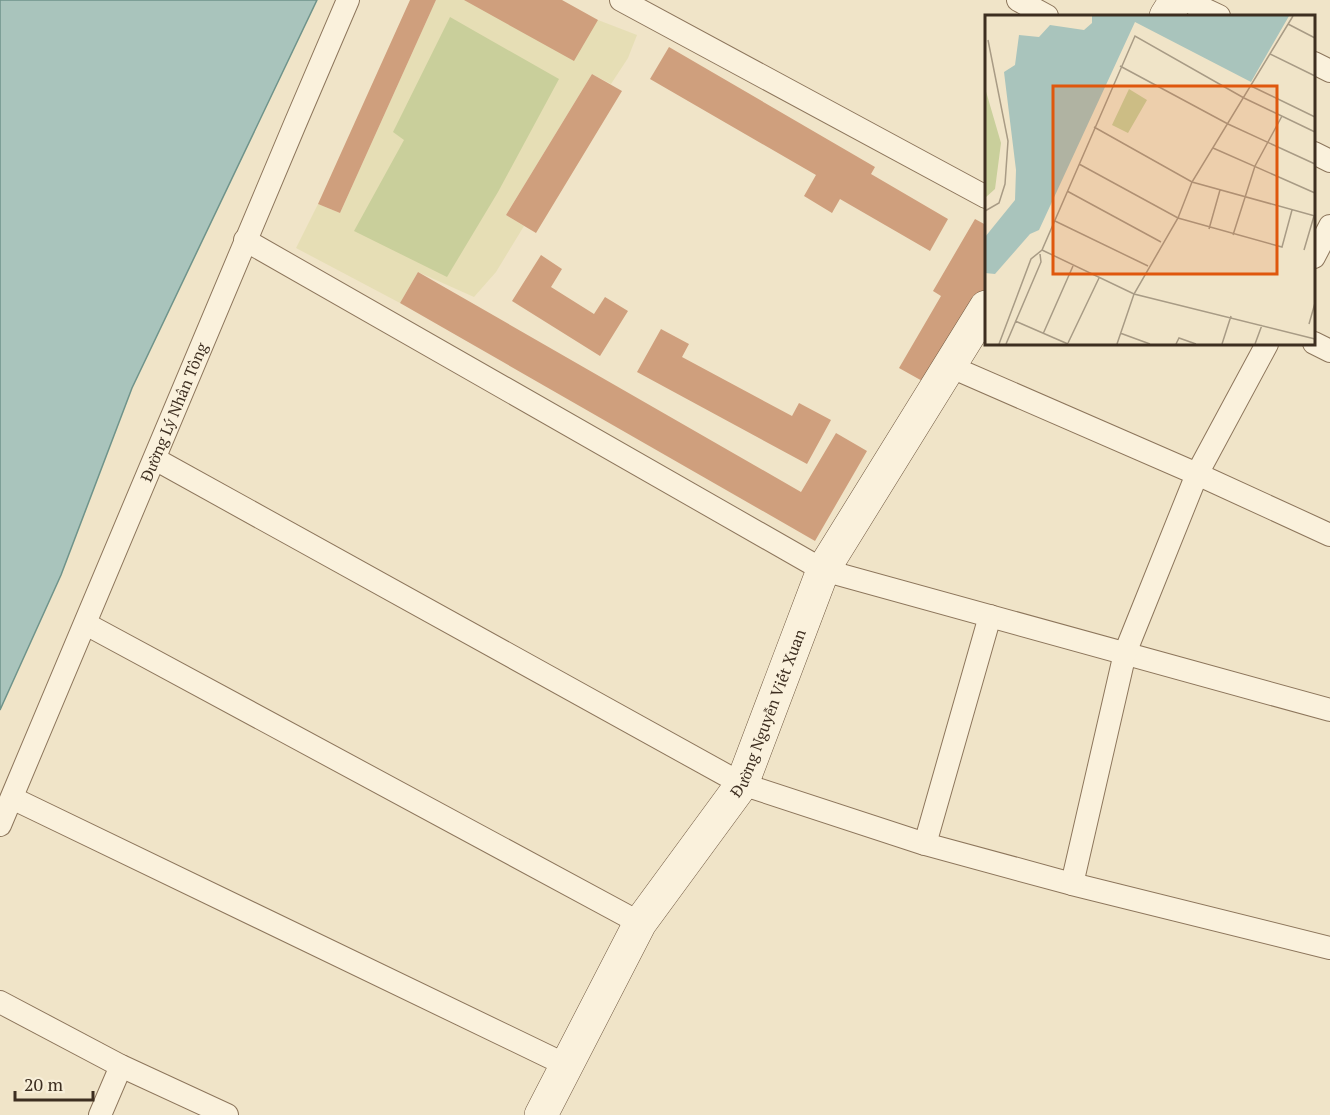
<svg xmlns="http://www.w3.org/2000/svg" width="1330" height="1115" font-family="'PT Serif',serif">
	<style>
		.farmland { fill: #e6deb5 }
		.green { fill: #c9cf9b }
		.water { fill: #a9c4bc; stroke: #6f938a; stroke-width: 1.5 }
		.building { fill: #cf9f7d }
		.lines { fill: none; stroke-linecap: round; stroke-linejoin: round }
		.street-casing { stroke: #8d765c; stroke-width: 24 }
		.secondary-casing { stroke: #6f573f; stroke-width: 34 }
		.street { stroke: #faf1dc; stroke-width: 22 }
		.secondary { stroke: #faf1dc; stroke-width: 33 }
		.labels { text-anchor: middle; stroke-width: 4.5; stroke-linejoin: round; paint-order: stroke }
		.street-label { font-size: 16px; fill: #3d2e20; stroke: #f7eed8 }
		.inset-road { fill: none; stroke: #a89b85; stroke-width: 1.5 }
		.view { fill: #df570d; fill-opacity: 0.15; stroke: #df570d; stroke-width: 3 }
		.inset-edge { fill: none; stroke: #3d2e20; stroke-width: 3 }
	</style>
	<rect width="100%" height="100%" fill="#f0e4c8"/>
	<path class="farmland" d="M 436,0 L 464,0 L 598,20 L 637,35 L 628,58 L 611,84 L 592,74 L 506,215 L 524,226 L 496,272 L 474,297 L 418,272 L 400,303 L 296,248 L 318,204 L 340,213 Z"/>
	<path class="green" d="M 450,17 L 559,79 L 498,192 L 447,277 L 354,231 L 404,140 L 393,132 Z"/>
	<path class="water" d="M 0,0 L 317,0 L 132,388 L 61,575 L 0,710 Z"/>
	<path class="building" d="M 410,0 L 436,0 L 340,213 L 318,204 Z
		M 464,0 L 562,0 L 598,20 L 574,61 Z
		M 669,47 L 875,167 L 871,174 L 948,219 L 930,251 L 840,199 L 832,213 L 804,196 L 816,175 L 650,79 Z
		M 592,74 L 622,91 L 536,233 L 506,215 Z
		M 975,219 L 986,225 L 986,296 L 933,387 L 899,368 L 941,296 L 933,291 Z
		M 541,255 L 562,269 L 551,287 L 594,314 L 605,297 L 628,311 L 600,356 L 512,301 Z
		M 418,272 L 801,492 L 836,433 L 867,451 L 815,541 L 400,303 Z
		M 661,329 L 689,344 L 682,357 L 792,416 L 799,403 L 831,420 L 807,464 L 637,372 Z"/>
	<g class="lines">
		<defs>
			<g id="street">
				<path d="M 621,0 L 986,197"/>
				<path d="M 1018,0 L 1047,16"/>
				<path d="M 1185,0 L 1219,16"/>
				<path d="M 1314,63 L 1330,71"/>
				<path d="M 1314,153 L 1330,161"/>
				<path d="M 245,240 L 823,570 L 1330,710"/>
				<path d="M 1314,257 L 1330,226"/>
				<path d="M 1314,343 L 1330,351"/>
				<path d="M 949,366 L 1197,474 L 1330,535"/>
				<path d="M 155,459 L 742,784 L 925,844 L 1072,884 L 1330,948"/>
				<path d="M 86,624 L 640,923"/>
				<path d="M 12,798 L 566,1065"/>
				<path id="s1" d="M 0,825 C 117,550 230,274 348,0"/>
				<path d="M 925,844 L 990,616"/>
				<path d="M 1072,884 L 1125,653 L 1197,474 L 1267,344"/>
				<path d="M 0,1002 L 121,1066 L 227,1115"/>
				<path d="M 100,1115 L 121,1066"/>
			</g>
			<g id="secondary">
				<path d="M 1166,16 L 1176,0"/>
				<path id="s2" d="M 541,1115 L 640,923 L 742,784 L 823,570 L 986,307"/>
			</g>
		</defs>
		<use href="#street" class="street-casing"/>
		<use href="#secondary" class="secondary-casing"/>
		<use href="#street" class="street"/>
		<use href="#secondary" class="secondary"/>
	</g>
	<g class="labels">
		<g class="street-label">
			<text dy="6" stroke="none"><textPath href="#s1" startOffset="448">Đường Lý Nhân Tông</textPath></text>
			<text dy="6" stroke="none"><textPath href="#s2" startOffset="464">Đường Nguyễn Viết Xuan</textPath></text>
		</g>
	</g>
	<g transform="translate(985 15)">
		<rect width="330" height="330" fill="#f0e4c8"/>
		<path d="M 0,73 L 16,128 L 10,174 L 0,183 ZM 144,74 L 162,85 L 143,118 L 127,110 Z" fill="#c9cf9b"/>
		<path d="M 107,1 L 304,1 L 266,67 L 150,7 L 54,215 L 45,219 L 10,259 L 0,258 L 0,222 L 30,185 L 31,155 L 19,57 L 30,50 L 34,20 L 54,22 L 65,10 L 99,15 L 107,8 Z" fill="#a9c4bc"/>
		<path class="inset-road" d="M 303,9 L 330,23M 285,39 L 330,61M 135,51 L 243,109 L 330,149M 266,71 L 330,102M 109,112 L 207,167 L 330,201M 228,133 L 330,178M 94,149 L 193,203 L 297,232 L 307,195M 82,176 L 176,227M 0,196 L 14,188 L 20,169 L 23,126 L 3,25M 70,206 L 163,251M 224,214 L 235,175M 248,220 L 270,151 L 297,101M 57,235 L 149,279 L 330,324M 319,235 L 329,201M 30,306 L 83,329M 324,309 L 330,288M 135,318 L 165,329M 58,319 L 88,251M 83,328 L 114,263M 14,329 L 46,244 L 57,235 L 150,21 L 259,83 L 330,117M 21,329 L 56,247 L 55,239M 132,329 L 149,279 L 193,203 L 207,167 L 308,1M 191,329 L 194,323 L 211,329M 237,329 L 246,301M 270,329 L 277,310"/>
		<path class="view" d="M 68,71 L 292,71 L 292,259 L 68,259 Z"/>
		<rect width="330" height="330" class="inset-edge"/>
	</g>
	<path d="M15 1091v9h78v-9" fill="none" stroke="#3d2e20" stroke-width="3"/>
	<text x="24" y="1091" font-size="18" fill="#3d2e20" stroke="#f7eed8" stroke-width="4.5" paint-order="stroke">20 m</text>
</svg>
